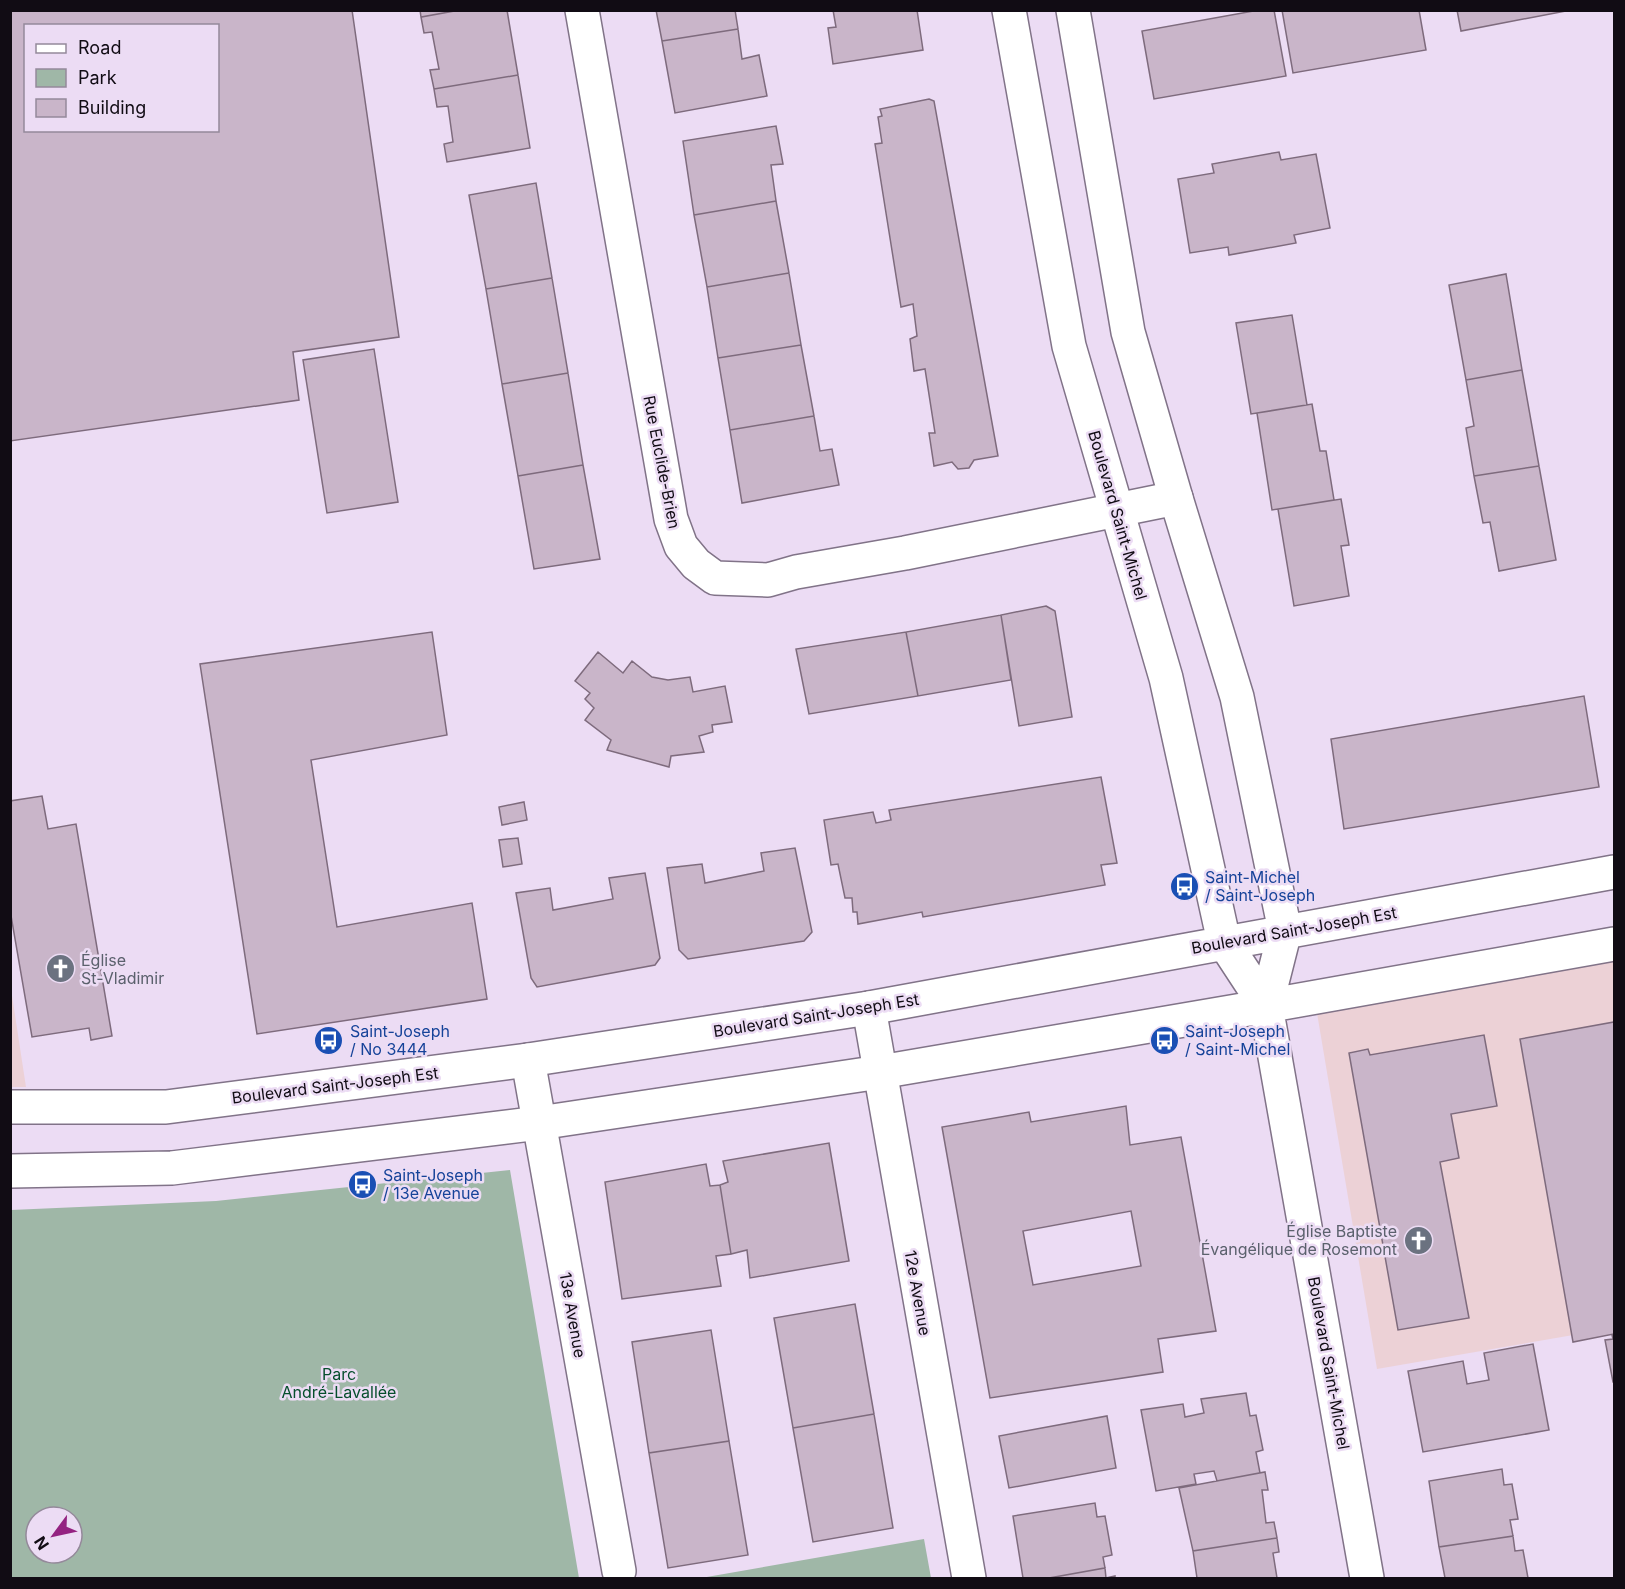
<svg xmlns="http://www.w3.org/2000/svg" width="1625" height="1589" font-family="Inter,sans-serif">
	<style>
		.commercial { fill: #ecd1d6 }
		.green { fill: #9fb7a7; fill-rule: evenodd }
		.building { fill: #c9b5c9; stroke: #7e6b7d; stroke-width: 1.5; fill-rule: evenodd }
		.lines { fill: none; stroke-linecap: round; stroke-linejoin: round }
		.minor-casing { stroke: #817388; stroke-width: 36 }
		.major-casing { stroke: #817388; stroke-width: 36 }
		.minor { stroke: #fff; stroke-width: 33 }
		.major { stroke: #fff; stroke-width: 33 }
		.labels { text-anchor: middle; stroke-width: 5; stroke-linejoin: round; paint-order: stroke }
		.street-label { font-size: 16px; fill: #110c14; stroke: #ecdcf4 }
		.transit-label { font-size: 16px; fill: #164399; stroke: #ecdcf4; text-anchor: start }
		.worship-label { font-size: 16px; fill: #5b616d; stroke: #ecdcf4; text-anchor: start }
		.park-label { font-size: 16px; fill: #054e2c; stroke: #ecdcf4 }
	</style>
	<rect width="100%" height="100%" fill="#ecdcf4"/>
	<path class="commercial" d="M 1614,960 L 1614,1328 L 1377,1369 L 1317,1013 Z
		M 10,989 L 11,989 L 26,1087 L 11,1087 Z"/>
	<path class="green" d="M 510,1170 L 579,1578 L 11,1578 L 11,1210 L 216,1201 ZM 36,1517 L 72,1517 L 72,1553 L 36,1553 Z
		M 924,1539 L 931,1578 L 701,1578 Z"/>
	<path class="building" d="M 10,10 L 352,10 L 399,337 L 293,352 L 299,400 L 10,441 ZM 26,26 L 218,26 L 218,130 L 26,130 Z
		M 420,10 L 460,10 L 421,17 Z
		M 460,10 L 507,10 L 518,75 L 434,89 L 430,70 L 439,69 L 432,32 L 424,33 L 421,17 Z
		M 656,10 L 735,10 L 738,29 L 662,41 Z
		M 833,10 L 917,10 L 923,50 L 833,64 L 828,28 L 836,27 Z
		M 1259,10 L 1274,10 L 1286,76 L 1154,99 L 1142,31 Z
		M 1282,10 L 1419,10 L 1426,50 L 1293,73 Z
		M 1457,10 L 1571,10 L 1461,31 Z
		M 738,29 L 742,59 L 759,55 L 767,96 L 675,113 L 662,41 Z
		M 518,75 L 530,148 L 447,162 L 444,144 L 453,142 L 448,106 L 437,107 L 434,89 Z
		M 929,99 L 934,101 L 998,456 L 974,460 L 969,468 L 958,469 L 952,462 L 934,466 L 929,433 L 935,433 L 925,369 L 914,371 L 910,339 L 917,336 L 913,304 L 901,307 L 875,144 L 882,143 L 878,117 L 882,116 L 880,109 Z
		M 776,126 L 783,164 L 771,165 L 776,201 L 694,215 L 683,141 Z
		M 1279,152 L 1281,160 L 1316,154 L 1330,228 L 1294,235 L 1296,243 L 1229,255 L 1228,247 L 1190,253 L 1178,179 L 1214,173 L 1212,164 Z
		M 536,183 L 552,278 L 486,289 L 469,195 Z
		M 776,201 L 789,273 L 707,287 L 694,215 Z
		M 789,273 L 801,345 L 718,358 L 707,287 Z
		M 1506,274 L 1522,370 L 1466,380 L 1449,285 Z
		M 552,278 L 568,373 L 502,384 L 486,289 Z
		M 1292,315 L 1307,405 L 1251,414 L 1236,323 Z
		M 801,345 L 814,416 L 730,430 L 718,358 Z
		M 374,349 L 398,502 L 327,513 L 303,360 Z
		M 1522,370 L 1539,466 L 1474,476 L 1466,428 L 1474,426 L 1466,380 Z
		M 568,373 L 583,465 L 518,476 L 502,384 Z
		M 1312,404 L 1320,451 L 1326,451 L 1334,500 L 1272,510 L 1257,413 Z
		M 814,416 L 820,451 L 832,449 L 839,485 L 742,503 L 730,430 Z
		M 583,465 L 600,559 L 534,569 L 518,476 Z
		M 1539,466 L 1556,560 L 1499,571 L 1490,522 L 1483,523 L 1474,476 Z
		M 1341,499 L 1349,545 L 1341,546 L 1349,596 L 1294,606 L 1278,509 Z
		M 1046,606 L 1055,611 L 1072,717 L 1019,726 L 1001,615 Z
		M 1001,615 L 1011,680 L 918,696 L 906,632 Z
		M 432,632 L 447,735 L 311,760 L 337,927 L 472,903 L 487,999 L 257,1034 L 200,664 Z
		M 906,632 L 918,696 L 809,714 L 796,649 Z
		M 598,652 L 623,673 L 632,661 L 652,677 L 668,680 L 690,677 L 693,692 L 725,686 L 732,722 L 712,725 L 713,732 L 699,736 L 704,752 L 671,756 L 669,767 L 607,750 L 611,740 L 585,720 L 594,708 L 585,699 L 590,693 L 575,681 Z
		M 1584,696 L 1599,787 L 1344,829 L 1331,739 Z
		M 1101,777 L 1117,863 L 1101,865 L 1105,885 L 923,917 L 922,912 L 858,924 L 857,912 L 853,912 L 852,898 L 845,898 L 838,864 L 831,865 L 824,820 L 873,812 L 876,823 L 891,820 L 889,810 Z
		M 42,796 L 48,829 L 76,824 L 112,1036 L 91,1040 L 89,1028 L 32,1037 L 10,910 L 10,801 Z
		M 524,802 L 527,820 L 502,825 L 499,807 Z
		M 518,838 L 522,864 L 503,867 L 499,840 Z
		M 795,848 L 812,932 L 804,941 L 688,959 L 679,950 L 667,868 L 702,864 L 705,883 L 764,871 L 761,853 Z
		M 645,873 L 660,958 L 655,965 L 537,987 L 531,978 L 516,893 L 550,888 L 553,910 L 613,899 L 609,878 Z
		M 1614,1022 L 1614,1334 L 1573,1342 L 1520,1039 Z
		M 1484,1035 L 1497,1106 L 1451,1114 L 1459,1158 L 1440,1162 L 1469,1318 L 1398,1330 L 1349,1053 L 1368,1049 L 1370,1055 Z
		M 1126,1106 L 1130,1145 L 1181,1137 L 1216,1331 L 1158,1339 L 1163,1372 L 990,1398 L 942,1127 L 1029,1112 L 1031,1122 ZM 1131,1211 L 1141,1266 L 1033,1285 L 1023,1231 Z
		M 829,1143 L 849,1261 L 750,1278 L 747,1250 L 731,1254 L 720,1185 L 728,1182 L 723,1161 Z
		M 706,1164 L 710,1186 L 720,1185 L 731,1254 L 716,1256 L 721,1286 L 622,1299 L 605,1182 Z
		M 855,1304 L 874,1414 L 793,1428 L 774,1318 Z
		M 711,1330 L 729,1441 L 649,1453 L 632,1342 Z
		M 1614,1334 L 1614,1382 L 1613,1382 L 1605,1340 L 1613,1339 L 1612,1335 Z
		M 1533,1344 L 1549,1430 L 1423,1452 L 1408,1371 L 1463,1361 L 1467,1384 L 1489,1380 L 1484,1353 Z
		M 1246,1393 L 1250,1416 L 1256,1415 L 1263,1450 L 1256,1452 L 1260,1473 L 1217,1481 L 1214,1471 L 1194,1474 L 1196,1484 L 1156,1491 L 1141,1410 L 1183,1404 L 1185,1417 L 1204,1413 L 1201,1399 Z
		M 874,1414 L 893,1528 L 813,1542 L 793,1428 Z
		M 1107,1416 L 1116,1468 L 1009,1488 L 999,1436 Z
		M 729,1441 L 748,1555 L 668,1568 L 649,1453 Z
		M 1502,1469 L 1504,1485 L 1512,1484 L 1518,1519 L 1510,1520 L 1513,1536 L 1439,1547 L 1429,1481 Z
		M 1265,1472 L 1268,1490 L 1262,1490 L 1266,1523 L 1274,1522 L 1277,1538 L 1193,1551 L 1179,1488 Z
		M 1095,1503 L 1097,1517 L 1105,1516 L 1112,1555 L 1103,1557 L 1105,1568 L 1049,1578 L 1023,1578 L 1013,1516 Z
		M 1513,1536 L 1515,1551 L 1523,1550 L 1528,1578 L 1445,1578 L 1439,1547 Z
		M 1277,1538 L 1279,1552 L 1273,1553 L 1277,1578 L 1197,1578 L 1193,1551 Z
		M 1105,1568 L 1106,1578 L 1115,1576 L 1115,1578 L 1049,1578 Z"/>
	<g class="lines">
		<defs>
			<path id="minor" d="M 582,10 L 671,519 L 681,546 L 696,564 L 715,578 L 768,580 L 796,572 L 905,553 L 1176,498
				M 869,1008 L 969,1578
				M 528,1060 L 619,1571"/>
			<path id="major" d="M 1009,10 L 1069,346 L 1166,678 L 1224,942 L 1266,1006 L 1367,1578
				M 1073,10 L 1128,332 L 1176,498 L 1237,697 L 1285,931 L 1266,1006
				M 10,1107 L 166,1107 L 528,1060 L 869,1008 L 1614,872
				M 10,1171 L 172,1168 L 539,1123 L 880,1072 L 1266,1006 L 1614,944"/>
		</defs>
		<use href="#minor" class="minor-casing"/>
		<use href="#major" class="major-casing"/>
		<use href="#minor" class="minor"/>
		<use href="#major" class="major"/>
	</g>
	<defs>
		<symbol id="bus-disc" viewBox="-11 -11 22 22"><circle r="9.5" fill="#1a4fb4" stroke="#ecdcf4"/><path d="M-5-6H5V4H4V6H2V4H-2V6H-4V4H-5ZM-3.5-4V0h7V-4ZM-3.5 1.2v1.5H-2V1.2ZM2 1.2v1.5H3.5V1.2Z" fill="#fff"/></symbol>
		<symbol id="church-disc" viewBox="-11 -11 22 22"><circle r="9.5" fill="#6b7280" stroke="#ecdcf4"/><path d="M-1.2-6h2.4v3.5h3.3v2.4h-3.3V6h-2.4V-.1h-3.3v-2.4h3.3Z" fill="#fff"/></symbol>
	</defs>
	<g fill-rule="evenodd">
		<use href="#bus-disc" x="1168" y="870" width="33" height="33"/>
		<use href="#church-disc" x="44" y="952" width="33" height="33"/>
		<use href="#bus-disc" x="312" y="1024" width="33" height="33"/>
		<use href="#bus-disc" x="1148" y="1024" width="33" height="33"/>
		<use href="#bus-disc" x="346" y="1168" width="33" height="33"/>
		<use href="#church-disc" x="1402" y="1224" width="33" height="33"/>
	</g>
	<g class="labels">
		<g class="street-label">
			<text transform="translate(662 462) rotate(79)" y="6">Rue Euclide-Brien</text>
			<text transform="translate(1118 515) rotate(74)" y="6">Boulevard Saint-Michel</text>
			<text transform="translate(1294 930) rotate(-10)" y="6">Boulevard Saint-Joseph Est</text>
			<text transform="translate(816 1015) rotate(-9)" y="6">Boulevard Saint-Joseph Est</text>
			<text transform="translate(335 1085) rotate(-7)" y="6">Boulevard Saint-Joseph Est</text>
			<text transform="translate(918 1293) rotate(80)" y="6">12e Avenue</text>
			<text transform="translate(573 1315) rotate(80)" y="6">13e Avenue</text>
			<text transform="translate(1329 1363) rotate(80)" y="6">Boulevard Saint-Michel</text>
		</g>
		<g class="transit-label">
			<text x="1205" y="883">Saint-Michel<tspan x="1205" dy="18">/ Saint-Joseph</tspan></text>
			<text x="350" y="1037">Saint-Joseph<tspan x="350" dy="18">/ No 3444</tspan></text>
			<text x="1185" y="1037">Saint-Joseph<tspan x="1185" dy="18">/ Saint-Michel</tspan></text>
			<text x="383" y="1181">Saint-Joseph<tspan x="383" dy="18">/ 13e Avenue</tspan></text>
		</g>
		<g class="worship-label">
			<text x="81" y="966">Église<tspan x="81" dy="18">St-Vladimir</tspan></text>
			<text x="1397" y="1237" text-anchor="end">Église Baptiste<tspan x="1397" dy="18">Évangélique de Rosemont</tspan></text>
		</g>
		<g class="park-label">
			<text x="339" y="1380">Parc<tspan x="339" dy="18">André-Lavallée</tspan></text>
		</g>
	</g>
	<rect width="1625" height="1589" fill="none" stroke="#110c14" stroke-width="24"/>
	<rect x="24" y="24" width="195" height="108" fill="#ecdcf4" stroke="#94899a" stroke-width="1.5"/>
	<rect x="36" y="44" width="30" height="9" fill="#ffffff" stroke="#94899a" stroke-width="1.5"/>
	<text x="78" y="54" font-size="18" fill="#110c14">Road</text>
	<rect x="36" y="69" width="30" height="18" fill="#9fb7a7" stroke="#94899a" stroke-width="1.5"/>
	<text x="78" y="84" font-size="18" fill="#110c14">Park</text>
	<rect x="36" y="99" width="30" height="18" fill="#c9b5c9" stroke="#94899a" stroke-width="1.5"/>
	<text x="78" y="114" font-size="18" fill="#110c14">Building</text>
	<g transform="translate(54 1535) rotate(237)"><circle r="28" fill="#ecdcf4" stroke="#94899a" stroke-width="1.5"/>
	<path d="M0-4.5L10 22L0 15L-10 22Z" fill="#942281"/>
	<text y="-9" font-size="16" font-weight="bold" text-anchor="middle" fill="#110c14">N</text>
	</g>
</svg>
